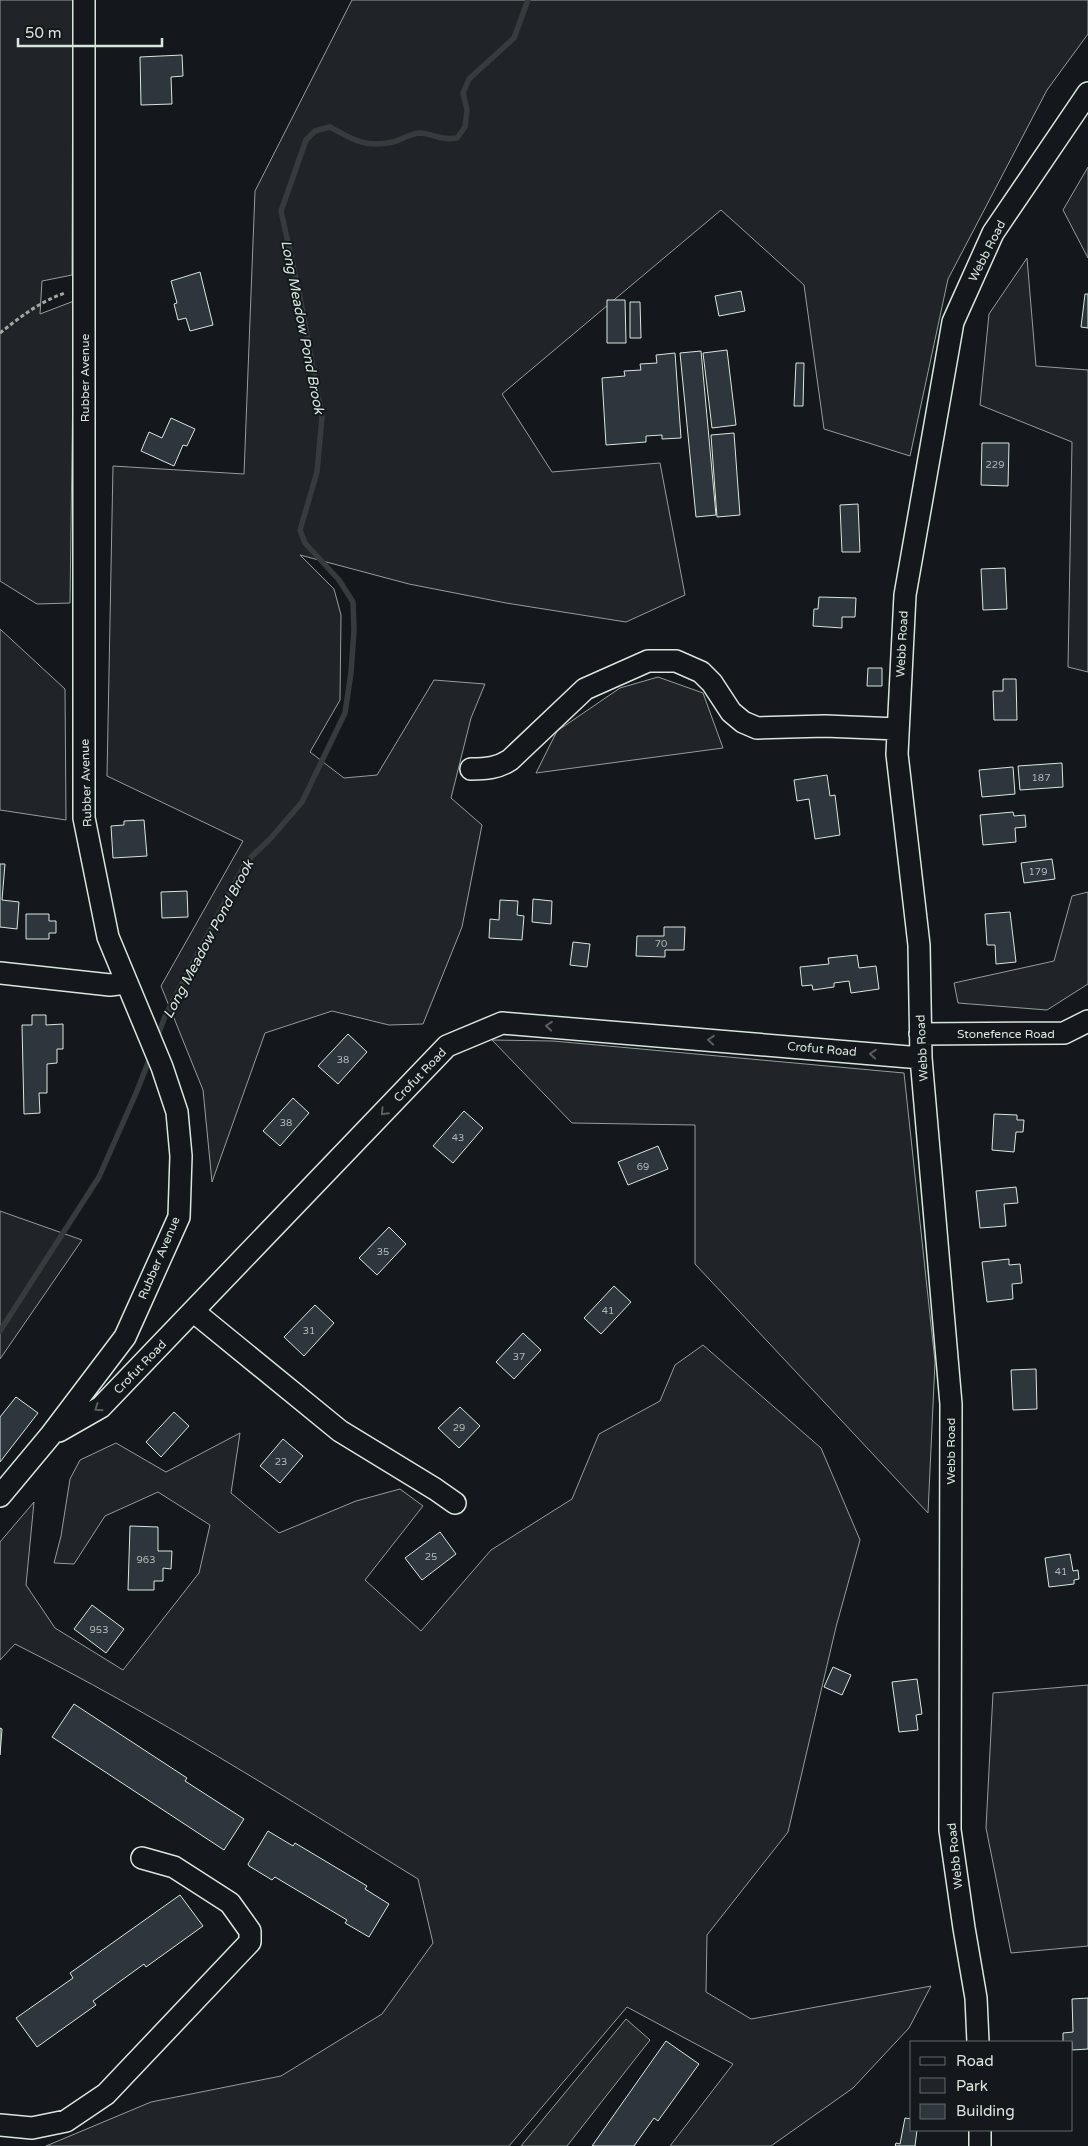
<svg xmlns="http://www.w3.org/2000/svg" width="1088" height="2146" font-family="'Varela Round',sans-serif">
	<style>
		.green { fill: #202428; stroke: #939e99 }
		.parking { fill: #24282b; stroke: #939e99 }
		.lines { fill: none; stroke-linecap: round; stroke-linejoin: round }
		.stream { stroke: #363b3e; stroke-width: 5.5 }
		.building { fill: #2c363c; stroke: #d8e6dc }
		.minor-casing { stroke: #d8e6dc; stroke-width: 24 }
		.path { stroke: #9da8a2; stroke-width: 3; stroke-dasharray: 4 2.5; stroke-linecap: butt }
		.minor { stroke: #14181c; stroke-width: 21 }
		.oneway { stroke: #59605f }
		.labels { text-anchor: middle; stroke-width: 4; stroke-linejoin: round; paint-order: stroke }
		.number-label { font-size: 10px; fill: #adbab4 }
		.street-label { font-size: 12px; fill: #d8e6dc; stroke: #14181c }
		.water-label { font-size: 14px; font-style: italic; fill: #d8e6dc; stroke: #14181c }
	</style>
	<rect width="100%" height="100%" fill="#14181c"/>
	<path class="green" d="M 0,0 L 73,0 L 72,275 L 42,281 L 40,314 L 74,301 L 70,603 L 37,604 L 0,581 Z
		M 352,0 L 1088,0 L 1088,34 L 1047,90 L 948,279 L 910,456 L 824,429 L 804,285 L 721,210 L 502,394 L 552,472 L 660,463 L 685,595 L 626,622 L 506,603 L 409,584 L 300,555 L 334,589 L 341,615 L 340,700 L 310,752 L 344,778 L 377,775 L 434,680 L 485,684 L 471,718 L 451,798 L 482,825 L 462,927 L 423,1024 L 389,1025 L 332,1011 L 265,1033 L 212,1182 L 203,1090 L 161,986 L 243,841 L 107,776 L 113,466 L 244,474 L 255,191 Z
		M 1088,167 L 1088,258 L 1063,210 Z
		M 1027,258 L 1036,366 L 1088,370 L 1088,672 L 1068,667 L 1072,442 L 980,405 L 989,314 Z
		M 0,629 L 65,689 L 66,820 L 0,810 Z
		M 658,677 L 703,693 L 723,748 L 536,773 L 557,731 L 620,688 Z
		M 1088,892 L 1088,984 L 1047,1010 L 958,1003 L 954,983 L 1054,961 L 1072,896 Z
		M 492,1040 L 553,1041 L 904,1073 L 935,1362 L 928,1513 L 695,1264 L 695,1125 L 572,1123 Z
		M 0,1211 L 82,1240 L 0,1359 Z
		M 703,1345 L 821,1448 L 860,1540 L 836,1627 L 788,1832 L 707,1935 L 706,1992 L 751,2019 L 931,1986 L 909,2028 L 853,2088 L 771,2146 L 670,2146 L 733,2064 L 627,2007 L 509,2146 L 46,2146 L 151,2102 L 281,2076 L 382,2014 L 433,1943 L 418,1879 C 285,1797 154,1714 15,1644 L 0,1660 L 0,1542 L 34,1502 L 26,1585 L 55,1628 L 123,1670 L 199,1573 L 210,1525 L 158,1492 L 105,1516 L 74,1564 L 54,1563 L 61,1536 L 70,1479 L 80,1460 L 116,1443 L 166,1472 L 240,1433 L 231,1493 L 279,1533 L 356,1501 L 400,1489 L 423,1506 L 365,1580 L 421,1631 L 491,1550 L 572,1499 L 599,1434 L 660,1401 L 675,1365 Z
		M 1088,1685 L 1088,1946 L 1011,1953 L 986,1828 L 993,1693 Z"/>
	<path class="parking" d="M 626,2019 L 650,2040 L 567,2146 L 521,2146 Z"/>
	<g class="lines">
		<path class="stream" d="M 156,1040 L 166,1014 L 246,862 L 270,839 L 302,802 L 345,713 L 351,673 L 354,630 L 353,602 L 339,580 L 305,543 L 300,530 L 317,472 L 322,417 L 300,297 L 281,211 L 306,140 L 315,131 L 330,127 C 353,140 366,148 393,142 C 402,140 409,134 419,133 C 433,133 440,141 457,138 L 465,127 L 467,110 L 463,93 L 469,79 L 514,38 L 528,0
			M 0,1331 L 99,1177 L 137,1091 L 151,1055"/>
	</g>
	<path class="building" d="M 182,55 L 183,76 L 171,77 L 172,104 L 141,105 L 140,57 Z
		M 200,272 L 213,325 L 190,331 L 186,318 L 178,320 L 174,304 L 177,303 L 171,281 Z
		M 741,291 L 745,311 L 719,316 L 715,296 Z
		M 1085,294 L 1088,294 L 1088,328 L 1081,327 Z
		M 607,300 L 625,300 L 626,343 L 607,343 Z
		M 630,302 L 640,302 L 641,338 L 630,338 Z
		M 727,350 L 736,425 L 712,428 L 703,353 Z
		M 701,351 L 716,515 L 696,517 L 680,353 Z
		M 675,353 L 681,438 L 662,439 L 662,435 L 646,436 L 646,442 L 606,445 L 602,378 L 625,376 L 624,371 L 641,370 L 640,364 L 657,363 L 656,355 Z
		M 796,363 L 804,363 L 803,406 L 794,406 Z
		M 171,418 L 195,429 L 187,446 L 183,445 L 174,466 L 141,451 L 149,432 L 162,438 Z
		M 734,433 L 740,515 L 717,517 L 711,435 Z
		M 982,443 L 1009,443 L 1008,486 L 981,485 Z
		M 858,504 L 860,552 L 842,552 L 840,505 Z
		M 1005,568 L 1007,609 L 983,610 L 981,569 Z
		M 819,597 L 856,598 L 855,617 L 842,617 L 842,628 L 813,626 L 814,609 L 818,609 Z
		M 868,668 L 882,668 L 882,686 L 867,686 Z
		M 1003,679 L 1016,679 L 1017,720 L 994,720 L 993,691 L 1003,691 Z
		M 1062,763 L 1063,787 L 1020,790 L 1018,766 Z
		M 1013,767 L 1015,794 L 982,797 L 979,770 Z
		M 827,775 L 830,796 L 835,795 L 840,835 L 815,839 L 809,799 L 797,801 L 794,780 Z
		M 1013,812 L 1014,816 L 1025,815 L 1026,827 L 1015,828 L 1016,842 L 983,845 L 980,815 Z
		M 144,820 L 147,856 L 113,858 L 111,826 L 124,825 L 124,821 Z
		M 1052,859 L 1055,879 L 1024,883 L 1021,863 Z
		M 0,864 L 5,864 L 2,900 L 19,902 L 17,929 L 0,927 Z
		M 187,891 L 188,917 L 162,918 L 161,892 Z
		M 533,899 L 552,901 L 551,924 L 532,922 Z
		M 500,900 L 518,901 L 517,915 L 524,916 L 522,940 L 489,938 L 490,919 L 499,920 Z
		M 1010,912 L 1016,962 L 996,964 L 995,945 L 987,945 L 985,914 Z
		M 26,914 L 49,914 L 49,921 L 56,921 L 56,933 L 49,933 L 49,939 L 26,939 Z
		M 664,927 L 685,927 L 684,950 L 665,950 L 665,957 L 636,956 L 637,936 L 664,936 Z
		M 573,942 L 590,944 L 587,967 L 570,965 Z
		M 857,955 L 859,968 L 876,966 L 879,989 L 851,993 L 849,981 L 834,983 L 834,987 L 813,990 L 812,985 L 802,986 L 800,967 L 829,964 L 828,958 Z
		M 32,1015 L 46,1015 L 46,1025 L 63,1024 L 63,1049 L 57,1049 L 57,1063 L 47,1064 L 47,1093 L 39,1093 L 40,1113 L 24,1114 L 22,1025 L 32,1025 Z
		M 348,1034 L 367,1052 L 338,1084 L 318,1066 Z
		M 293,1098 L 309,1113 L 280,1146 L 263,1131 Z
		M 464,1111 L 483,1128 L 453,1163 L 433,1146 Z
		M 994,1114 L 1017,1115 L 1017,1120 L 1024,1120 L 1023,1132 L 1016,1132 L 1014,1152 L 992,1150 Z
		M 658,1146 L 668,1169 L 628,1185 L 618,1162 Z
		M 1016,1187 L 1018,1203 L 1004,1204 L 1006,1226 L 980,1228 L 976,1191 Z
		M 389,1227 L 406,1244 L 377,1275 L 359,1258 Z
		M 1009,1259 L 1009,1265 L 1020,1264 L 1022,1283 L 1012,1284 L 1013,1299 L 987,1302 L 982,1262 Z
		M 614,1286 L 631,1302 L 601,1334 L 584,1318 Z
		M 315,1305 L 334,1323 L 304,1356 L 284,1337 Z
		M 523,1333 L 541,1350 L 514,1379 L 496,1362 Z
		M 1036,1369 L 1037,1409 L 1013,1410 L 1011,1370 Z
		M 16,1397 L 38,1413 L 0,1462 L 0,1417 Z
		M 460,1407 L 480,1426 L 459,1448 L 438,1428 Z
		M 174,1412 L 189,1426 L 161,1457 L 146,1442 Z
		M 283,1439 L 303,1456 L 280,1483 L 260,1466 Z
		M 130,1526 L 158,1527 L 158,1551 L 172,1551 L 171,1569 L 163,1568 L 163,1581 L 154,1581 L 154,1590 L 128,1590 Z
		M 440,1532 L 456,1554 L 422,1580 L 405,1558 Z
		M 1070,1554 L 1073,1571 L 1078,1570 L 1079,1579 L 1074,1580 L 1074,1584 L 1049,1587 L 1045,1558 Z
		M 92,1605 L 124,1629 L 106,1653 L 74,1629 Z
		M 833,1667 L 851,1675 L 842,1695 L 824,1687 Z
		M 917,1679 L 922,1714 L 916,1715 L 918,1730 L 899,1732 L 892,1682 Z
		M 74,1704 L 187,1778 L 185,1781 L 244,1819 L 224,1850 L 52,1737 Z
		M 0,1728 L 2,1729 L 0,1755 Z
		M 268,1831 L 293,1846 L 295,1843 L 367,1886 L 365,1889 L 389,1904 L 369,1937 L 345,1923 L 347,1920 L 275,1877 L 272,1880 L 249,1866 L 248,1864 Z
		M 180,1895 L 203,1926 L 146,1967 L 144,1964 L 93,2001 L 96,2005 L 37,2047 L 16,2018 L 73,1978 L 70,1973 Z
		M 1088,1998 L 1088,2049 L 1072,2050 L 1072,2042 L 1063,2042 L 1063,2033 L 1073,2032 L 1072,1999 Z
		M 666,2041 L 699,2064 L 658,2121 L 654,2118 L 634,2146 L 592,2146 Z
		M 905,2118 L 912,2119 L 912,2130 L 917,2130 L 915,2146 L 895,2146 L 896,2143 L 900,2144 Z"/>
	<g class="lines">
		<defs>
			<path id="minor" d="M 471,769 C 486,769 498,768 510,760 L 585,689 L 648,661 L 676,661 L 701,672 L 712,683 L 731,712 L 743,722 L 757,728 L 825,726 L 898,729
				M 0,973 L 110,985 L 126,983
				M 920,1034 L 1064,1033 L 1088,1021
				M 193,1311 L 340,1431 L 435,1489 L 455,1503
				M 59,1431 L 101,1407 L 447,1046 L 502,1023 L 921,1058
				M 0,1496 L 50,1436 L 125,1337 L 179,1217 L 181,1156 L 177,1112 L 162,1067 L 108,937 L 84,818 L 84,0
				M 978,2042 L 976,1998 L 964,1928 L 950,1830 L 951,1404 L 921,1058 L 919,945 L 897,754 L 905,595 L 953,322 L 993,233 L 1088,93
				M 0,2125 L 32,2128 L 66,2121 L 106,2094 L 250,1942 L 250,1931 L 230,1903 L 174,1867 L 142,1858
				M 980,2146 L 980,2130"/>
		</defs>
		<use href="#minor" class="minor-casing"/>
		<path class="path" d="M 0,333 C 20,317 41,301 65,293"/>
		<use href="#minor" class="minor"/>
	</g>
	<defs><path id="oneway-chevron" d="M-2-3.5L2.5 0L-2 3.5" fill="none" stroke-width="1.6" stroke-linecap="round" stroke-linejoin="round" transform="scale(1.25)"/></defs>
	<g class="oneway">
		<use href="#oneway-chevron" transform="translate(549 1026) rotate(-175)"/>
		<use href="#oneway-chevron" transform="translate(711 1040) rotate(-175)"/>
		<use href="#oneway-chevron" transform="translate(873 1054) rotate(-175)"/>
		<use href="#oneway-chevron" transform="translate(384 1112) rotate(134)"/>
		<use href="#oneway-chevron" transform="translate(98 1408) rotate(145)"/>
	</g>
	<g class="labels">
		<g class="number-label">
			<text x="995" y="468">229</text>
			<text x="1041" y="781">187</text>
			<text x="1038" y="875">179</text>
			<text x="661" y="947">70</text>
			<text x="343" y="1063">38</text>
			<text x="286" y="1126">38</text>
			<text x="458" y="1141">43</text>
			<text x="643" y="1170">69</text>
			<text x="383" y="1255">35</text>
			<text x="608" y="1314">41</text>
			<text x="309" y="1334">31</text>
			<text x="519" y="1360">37</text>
			<text x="459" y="1431">29</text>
			<text x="281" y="1465">23</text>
			<text x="431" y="1560">25</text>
			<text x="146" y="1563">963</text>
			<text x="1061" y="1575">41</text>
			<text x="99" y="1633">953</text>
		</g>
		<g class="street-label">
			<text transform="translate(987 251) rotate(-63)" y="4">Webb Road</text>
			<text transform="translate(85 378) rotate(-90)" y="4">Rubber Avenue</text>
			<text transform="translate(902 644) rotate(-87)" y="4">Webb Road</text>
			<text transform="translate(86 783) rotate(-92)" y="4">Rubber Avenue</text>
			<text x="1006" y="1038">Stonefence Road</text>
			<text transform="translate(922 1048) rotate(-93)" y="4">Webb Road</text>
			<text transform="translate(822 1049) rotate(5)" y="4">Crofut Road</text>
			<text transform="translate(420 1075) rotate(-46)" y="4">Crofut Road</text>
			<text transform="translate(159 1258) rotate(-67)" y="4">Rubber Avenue</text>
			<text transform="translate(140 1367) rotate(-46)" y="4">Crofut Road</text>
			<text transform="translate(951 1451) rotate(-90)" y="4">Webb Road</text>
			<text transform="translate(955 1856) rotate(-96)" y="4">Webb Road</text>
		</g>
		<g class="water-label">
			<text transform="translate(303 327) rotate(79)" y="5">Long Meadow Pond Brook</text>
			<text transform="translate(208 939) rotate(-62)" y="5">Long Meadow Pond Brook</text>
		</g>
	</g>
	<rect x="910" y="2041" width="162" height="90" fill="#14181c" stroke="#626a69"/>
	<rect x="920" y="2057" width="25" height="8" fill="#14181c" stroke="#626a69"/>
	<text x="956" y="2066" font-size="15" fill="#d8e6dc">Road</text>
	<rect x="920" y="2078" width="25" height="15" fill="#202428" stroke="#626a69"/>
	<text x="956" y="2091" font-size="15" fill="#d8e6dc">Park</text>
	<rect x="920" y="2104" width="25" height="15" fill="#2c363c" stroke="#626a69"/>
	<text x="956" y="2116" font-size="15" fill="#d8e6dc">Building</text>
	<path d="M18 38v8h144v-8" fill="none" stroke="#d8e6dc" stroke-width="2.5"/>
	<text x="25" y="38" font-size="15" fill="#d8e6dc" stroke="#14181c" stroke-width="4" paint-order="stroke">50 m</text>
</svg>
